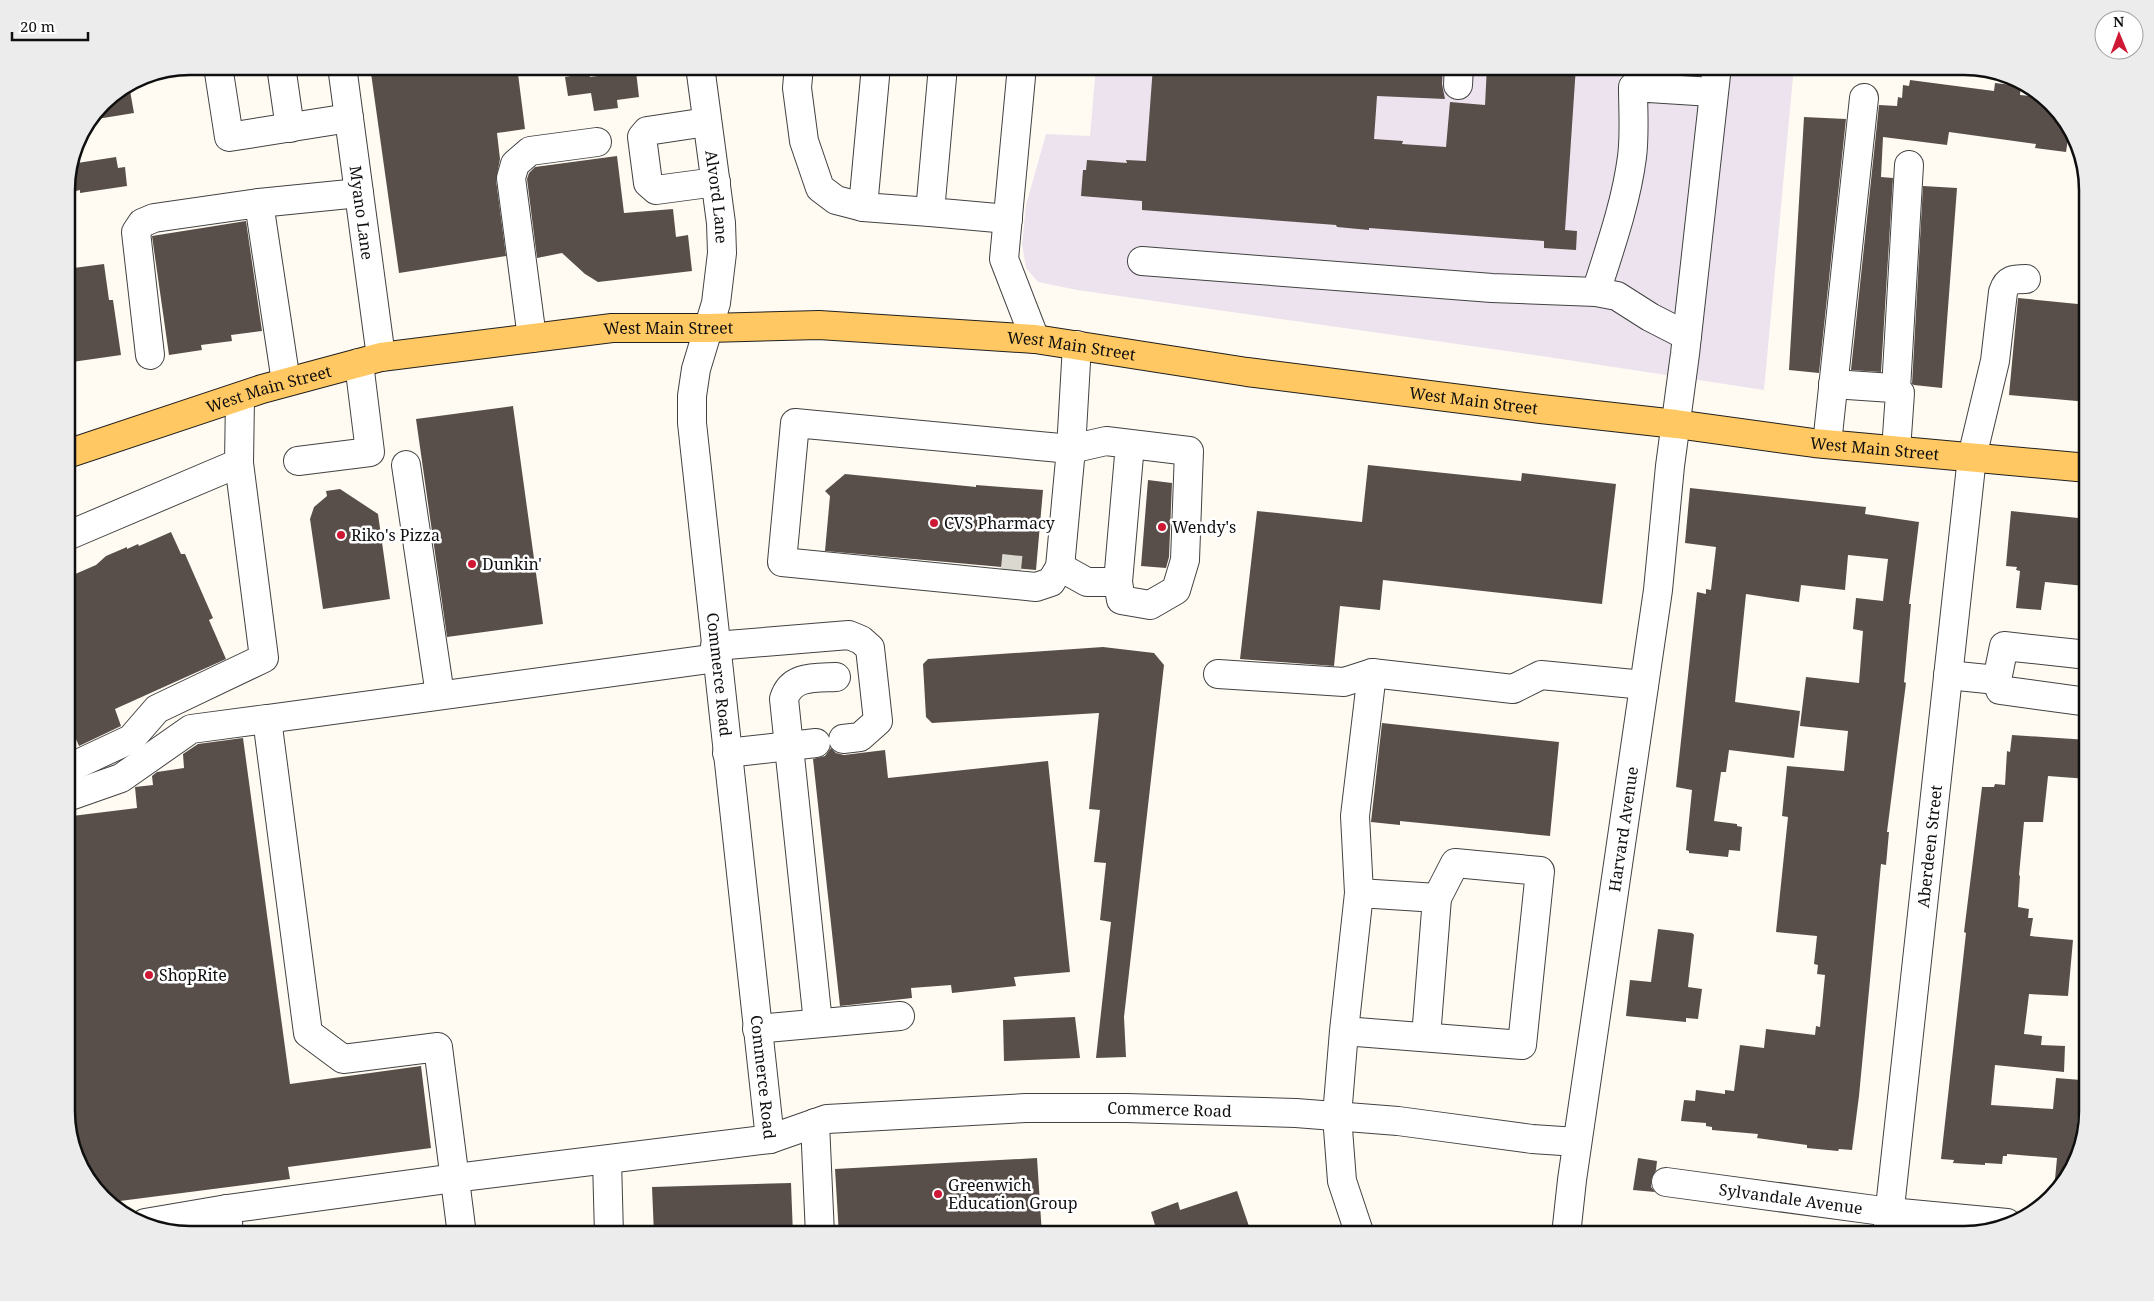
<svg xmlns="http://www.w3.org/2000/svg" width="2154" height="1301" font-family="'Noto Serif',serif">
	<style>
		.industrial { fill: #ece3ef }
		.building { fill: #594f4a }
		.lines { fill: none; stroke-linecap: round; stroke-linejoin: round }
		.minor-tunnel { stroke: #dbd8d0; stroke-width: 28; stroke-dasharray: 28 14; stroke-linecap: butt }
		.minor-casing { stroke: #424242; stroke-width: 30 }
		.major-casing { stroke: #202020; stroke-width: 30 }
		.minor { stroke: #fff; stroke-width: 28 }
		.major { stroke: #ffc862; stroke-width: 28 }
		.poi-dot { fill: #cf1834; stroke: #fff; stroke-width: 2 }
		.labels { text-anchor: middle; stroke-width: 5; stroke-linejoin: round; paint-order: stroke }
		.street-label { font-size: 16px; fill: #0f0f0f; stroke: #fff }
		.poi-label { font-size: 16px; fill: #0f0f0f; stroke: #fff; text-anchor: start }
		.rim { fill: none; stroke: #0f0f0f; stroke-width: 2.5 }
	</style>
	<rect width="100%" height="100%" fill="#fffbf2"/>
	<path class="industrial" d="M 1096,66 L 1794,66 L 1764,390 L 1548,357 L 1077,290 L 1038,282 L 1026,268 L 1022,244 L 1026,205 L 1046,134 L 1090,136 Z"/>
	<path class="building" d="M 370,66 L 517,66 L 525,129 L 497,133 L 500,159 L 496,180 L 506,256 L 399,273 Z
		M 1153,66 L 1249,66 L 1284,69 L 1284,66 L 1443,66 L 1442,84 L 1445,99 L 1377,96 L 1374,139 L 1403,141 L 1402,144 L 1446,147 L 1450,102 L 1485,105 L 1487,66 L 1576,66 L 1565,230 L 1577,231 L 1576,250 L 1544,248 L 1544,241 L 1369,228 L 1369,230 L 1337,227 L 1336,225 L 1142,210 L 1142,201 L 1081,196 L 1083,170 L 1086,170 L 1087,160 L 1127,163 L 1126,160 L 1146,161 Z
		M 636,71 L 639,97 L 617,100 L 618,108 L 594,111 L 591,93 L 568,96 L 565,77 L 589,73 L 590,77 Z
		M 1910,80 L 1994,91 L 1995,83 L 2021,86 L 2020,95 L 2041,97 L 2070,126 L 2066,152 L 2035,148 L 2036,144 L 1949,132 L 1947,145 L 1883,137 L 1881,177 L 1893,178 L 1881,372 L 1851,370 L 1879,105 L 1897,106 L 1898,97 L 1902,98 L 1903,85 L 1909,86 Z
		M 129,85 L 134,113 L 91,120 L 103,102 Z
		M 1804,117 L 1846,119 L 1819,373 L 1789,370 Z
		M 617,156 L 624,213 L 673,209 L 676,237 L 688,235 L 692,271 L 598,282 L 585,274 L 562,253 L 537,258 L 527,179 L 529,173 L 535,167 Z
		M 116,157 L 118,168 L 125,167 L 127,186 L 80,193 L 80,190 L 72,192 L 69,173 L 71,164 Z
		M 1923,186 L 1957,188 L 1942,388 L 1914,385 L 1912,384 Z
		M 246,221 L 262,331 L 231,335 L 232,341 L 201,345 L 202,350 L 169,355 L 152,236 Z
		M 104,264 L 109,300 L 113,300 L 121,355 L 72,362 L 66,325 L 66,269 Z
		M 2018,298 L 2088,305 L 2088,402 L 2009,395 Z
		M 513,406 L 543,624 L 447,637 L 416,419 Z
		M 1368,465 L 1521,481 L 1522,473 L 1616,484 L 1602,604 L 1383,580 L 1380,610 L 1340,606 L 1334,666 L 1240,659 L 1257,511 L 1362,522 Z
		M 845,474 L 976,487 L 976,485 L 1043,490 L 1036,570 L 825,551 L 830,496 L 825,491 Z
		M 1148,480 L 1172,483 L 1169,557 L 1166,568 L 1141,566 Z
		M 1690,488 L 1866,507 L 1865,514 L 1919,522 L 1909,604 L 1911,604 L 1904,682 L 1906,683 L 1887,832 L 1889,832 L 1886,865 L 1881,864 L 1859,1096 L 1852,1150 L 1839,1149 L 1838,1151 L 1807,1148 L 1807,1145 L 1757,1138 L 1758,1134 L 1712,1130 L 1712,1127 L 1706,1126 L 1706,1123 L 1681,1121 L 1684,1100 L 1695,1101 L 1696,1090 L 1725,1094 L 1725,1090 L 1734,1091 L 1740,1045 L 1764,1048 L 1766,1029 L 1815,1035 L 1816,1026 L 1820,1027 L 1825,975 L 1817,974 L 1818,965 L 1814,964 L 1817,936 L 1776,932 L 1788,817 L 1782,816 L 1787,766 L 1844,771 L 1848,731 L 1800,726 L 1806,677 L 1859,683 L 1863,631 L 1853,629 L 1856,598 L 1883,601 L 1888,559 L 1848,555 L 1845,590 L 1801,585 L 1799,602 L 1746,594 L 1735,702 L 1800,711 L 1794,758 L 1729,750 L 1726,772 L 1721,772 L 1714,821 L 1737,824 L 1737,826 L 1742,827 L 1740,851 L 1729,850 L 1728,857 L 1689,853 L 1689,851 L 1686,850 L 1692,790 L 1676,787 L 1697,592 L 1706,594 L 1706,589 L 1711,590 L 1716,547 L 1685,543 Z
		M 340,489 L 378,514 L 390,599 L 323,609 L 310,519 L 314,507 L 327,496 L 326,491 Z
		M 2011,511 L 2088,519 L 2088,573 L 2085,586 L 2045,582 L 2041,610 L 2016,608 L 2020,571 L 2016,570 L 2017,567 L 2006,566 Z
		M 171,532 L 181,554 L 185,554 L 213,618 L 209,620 L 226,659 L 115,709 L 121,726 L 79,746 L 72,730 L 66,731 L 66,578 L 96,565 L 106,556 L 127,547 L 127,549 L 138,544 L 139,546 Z
		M 1103,647 L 1154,653 L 1164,665 L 1124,1017 L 1126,1057 L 1096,1058 L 1111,922 L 1100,920 L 1106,863 L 1094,862 L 1100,810 L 1089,809 L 1099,713 L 932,723 L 926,717 L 923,664 L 928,659 Z
		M 1382,723 L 1559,742 L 1550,836 L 1400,821 L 1400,825 L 1371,822 Z
		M 2012,735 L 2088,740 L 2088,779 L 2048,776 L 2043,822 L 2024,822 L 2019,875 L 2020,876 L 2018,907 L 2029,909 L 2028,918 L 2033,918 L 2030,936 L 2073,940 L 2068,996 L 2029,994 L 2024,1034 L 2042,1036 L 2041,1045 L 2065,1046 L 2064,1072 L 1995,1065 L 1991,1105 L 2053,1109 L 2056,1078 L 2081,1080 L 2076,1137 L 2081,1138 L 2071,1173 L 2054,1190 L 2057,1158 L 2007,1154 L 2007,1156 L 2003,1156 L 2002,1164 L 1985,1163 L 1985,1165 L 1953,1163 L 1954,1160 L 1941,1159 L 1966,933 L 1964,932 L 1982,787 L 1994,787 L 1995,784 L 2005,785 L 2007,751 L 2010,752 Z
		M 243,738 L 290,1084 L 421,1066 L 431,1148 L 288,1167 L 290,1179 L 112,1202 L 83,1173 L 66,1119 L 66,820 L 73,819 L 72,816 L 137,808 L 135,787 L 153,785 L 152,776 L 157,772 L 184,768 L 183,754 L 198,744 Z
		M 831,748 L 836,753 L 844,755 L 885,750 L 888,778 L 1048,761 L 1070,972 L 1014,977 L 1016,986 L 952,993 L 951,985 L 911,988 L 912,998 L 840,1006 L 813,759 L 825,756 Z
		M 1658,929 L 1692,933 L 1694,935 L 1688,987 L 1702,989 L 1698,1019 L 1686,1018 L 1686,1022 L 1626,1016 L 1630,980 L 1651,982 Z
		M 1075,1017 L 1080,1058 L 1004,1061 L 1003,1020 Z
		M 1037,1158 L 1042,1235 L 839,1235 L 835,1169 Z
		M 1638,1158 L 1657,1161 L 1656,1170 L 1651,1180 L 1651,1187 L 1655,1192 L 1633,1190 Z
		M 791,1183 L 793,1235 L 654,1235 L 652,1187 Z
		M 1237,1191 L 1252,1235 L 1158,1235 L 1151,1212 L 1178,1202 L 1180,1210 Z"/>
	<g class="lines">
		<path class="minor-tunnel" d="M 1001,568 L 1021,570"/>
		<defs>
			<g id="minor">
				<path d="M 218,66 L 229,137 L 349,118"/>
				<path d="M 281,66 L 290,128"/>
				<path id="s1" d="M 342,66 L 381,357"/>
				<path id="s2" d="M 700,66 L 721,223 L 722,253 L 716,303 L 696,369 L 692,396 L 692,423 L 770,1139"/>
				<path d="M 799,66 L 797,88 L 804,141 L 820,188 L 836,200 L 863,207"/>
				<path d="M 876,66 L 863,207 L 930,212"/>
				<path d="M 943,66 L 930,212 L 1008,219"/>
				<path d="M 1022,66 L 1004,259 L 1035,339"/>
				<path d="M 1458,85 L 1459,66"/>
				<path d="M 707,122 L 647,131 L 642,137 L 648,183 L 656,190 L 716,182"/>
				<path d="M 259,203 L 359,193"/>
				<path d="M 1142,261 L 1492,288 L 1596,292 L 1617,296 L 1650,317 L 1687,336"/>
				<path d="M 1596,292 C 1610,248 1626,203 1632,157 C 1635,134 1633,110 1633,87 L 1712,92"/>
				<path d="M 532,338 L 511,178 L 515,164 L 530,151 L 597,142"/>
				<path d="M 1077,345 L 1071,449 L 795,423 L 782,562 L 1036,587 L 1051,582 L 1060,567 L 1071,449 L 1106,441 L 1189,451 L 1185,560 L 1176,590 L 1150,605 L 1121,600 L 1118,582 L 1130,444"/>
				<path d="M 150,355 L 136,232 L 142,223 L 154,218 L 259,203 L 286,382"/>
				<path d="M 1833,384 L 1892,388 L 1900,393 L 1896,450"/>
				<path d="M 1896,389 L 1909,165"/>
				<path d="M 1827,444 L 1864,98"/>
				<path d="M 298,461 L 370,452 L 359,363"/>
				<path d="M 406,465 L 440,695"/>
				<path d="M 67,536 L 239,463 L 240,397"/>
				<path d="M 1060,567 L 1087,582 L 1118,582"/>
				<path d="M 715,646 L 849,635 L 861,640 L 870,648 L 878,721 L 860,737 L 843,739"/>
				<path d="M 2088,655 L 2004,646 L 1997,680 L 2000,690 L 2088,702"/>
				<path d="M 1218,674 L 1344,682 L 1372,673 L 1513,689 L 1541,675 L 1644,685"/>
				<path d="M 1948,675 L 1997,680"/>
				<path d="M 727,753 L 816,743"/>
				<path d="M 67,769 L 131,739 L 157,709 L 264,658 L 239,463"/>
				<path d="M 67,797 L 121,778 L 191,729 L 267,719"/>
				<path d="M 1359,893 L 1355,816 L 1372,673"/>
				<path d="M 818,1023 L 784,699 C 791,675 816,678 836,677"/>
				<path d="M 757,1029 L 900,1016"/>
				<path d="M 1344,1031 L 1522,1045 L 1540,871 L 1455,863 L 1437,898 L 1359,893 L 1344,1031 L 1337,1116 L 1342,1181 L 1360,1235"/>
				<path d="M 1426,1037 L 1437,898"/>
				<path d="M 815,1123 L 820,1235"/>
				<path d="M 607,1160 L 609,1235"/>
				<path id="s3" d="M 1666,1182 L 1890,1212 L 2007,1223"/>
				<path d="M 227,1209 L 229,1235"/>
				<path id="s4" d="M 145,1223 L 227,1209 L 455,1178 L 770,1139 L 827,1119 L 1026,1108 L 1126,1108 L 1296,1113 L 1398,1121 L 1532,1139 L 1577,1142"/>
				<path d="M 462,1235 L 438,1047 L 343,1059 L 308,1033 L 267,719 L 717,658"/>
				<path id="s5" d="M 1566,1235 L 1572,1180 L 1658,590 L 1670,466 L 1685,354 L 1717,66"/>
				<path id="s6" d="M 1887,1235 L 1972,457 L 1995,361 L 2003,292 C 2007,279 2014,279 2026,279"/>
			</g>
			<g id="major">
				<path id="s7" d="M 67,454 L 262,389 L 381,357 L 612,328 L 708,328 L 819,325 L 1035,339 L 1247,372 L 1541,409 L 1676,424 L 1814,443 L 2088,468"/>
			</g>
		</defs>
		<use href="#minor" class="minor-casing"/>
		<use href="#major" class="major-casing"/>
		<use href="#minor" class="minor"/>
		<use href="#major" class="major"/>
	</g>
	<g class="poi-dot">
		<circle cx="934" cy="523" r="5"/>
		<circle cx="1162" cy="527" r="5"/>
		<circle cx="341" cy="535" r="5"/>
		<circle cx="472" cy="564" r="5"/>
		<circle cx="149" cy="975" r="5"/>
		<circle cx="938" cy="1194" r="5"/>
	</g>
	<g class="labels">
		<g class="street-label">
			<text dy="6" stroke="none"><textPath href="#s2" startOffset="132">Alvord Lane</textPath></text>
			<text dy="6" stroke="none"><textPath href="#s1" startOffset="148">Myano Lane</textPath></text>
			<text dy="6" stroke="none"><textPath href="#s7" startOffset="618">West Main Street</textPath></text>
			<text dy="6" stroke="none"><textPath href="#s7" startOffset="1022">West Main Street</textPath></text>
			<text dy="6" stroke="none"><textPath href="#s7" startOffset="212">West Main Street</textPath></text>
			<text dy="6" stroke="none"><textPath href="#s7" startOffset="1428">West Main Street</textPath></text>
			<text dy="6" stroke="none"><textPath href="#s7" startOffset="1832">West Main Street</textPath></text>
			<text dy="6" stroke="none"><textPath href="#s2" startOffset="615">Commerce Road</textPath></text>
			<text dy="6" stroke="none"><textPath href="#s5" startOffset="410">Harvard Avenue</textPath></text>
			<text dy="6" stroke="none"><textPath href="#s6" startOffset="391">Aberdeen Street</textPath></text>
			<text dy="6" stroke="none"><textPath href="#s2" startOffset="1020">Commerce Road</textPath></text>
			<text dy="6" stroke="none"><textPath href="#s4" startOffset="1034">Commerce Road</textPath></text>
			<text dy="6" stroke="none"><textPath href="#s3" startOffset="126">Sylvandale Avenue</textPath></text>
		</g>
		<g class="poi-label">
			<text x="944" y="529">CVS Pharmacy</text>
			<text x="1172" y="533">Wendy's</text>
			<text x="351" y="541">Riko's Pizza</text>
			<text x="482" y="570">Dunkin'</text>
			<text x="159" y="981">ShopRite</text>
			<text x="948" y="1191">Greenwich<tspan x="948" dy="18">Education Group</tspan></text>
		</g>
	</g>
	<path d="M0 0H2154V1301H0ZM190 75H1964A115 115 0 0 1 2079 190V1111A115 115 0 0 1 1964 1226H190A115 115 0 0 1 75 1111V190A115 115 0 0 1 190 75Z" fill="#ececec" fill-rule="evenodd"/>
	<path class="rim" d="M190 75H1964A115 115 0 0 1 2079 190V1111A115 115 0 0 1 1964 1226H190A115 115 0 0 1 75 1111V190A115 115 0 0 1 190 75Z"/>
	<g transform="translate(2119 35) rotate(359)"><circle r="24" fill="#ffffff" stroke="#9f9f9f"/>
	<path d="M0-4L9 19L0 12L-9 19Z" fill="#cf1834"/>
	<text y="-8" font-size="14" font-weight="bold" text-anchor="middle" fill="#0f0f0f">N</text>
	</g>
	<path d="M12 32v8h76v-8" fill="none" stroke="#0f0f0f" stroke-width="2.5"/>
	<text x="20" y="32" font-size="15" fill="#0f0f0f" stroke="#ffffff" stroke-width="4" paint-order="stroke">20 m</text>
</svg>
